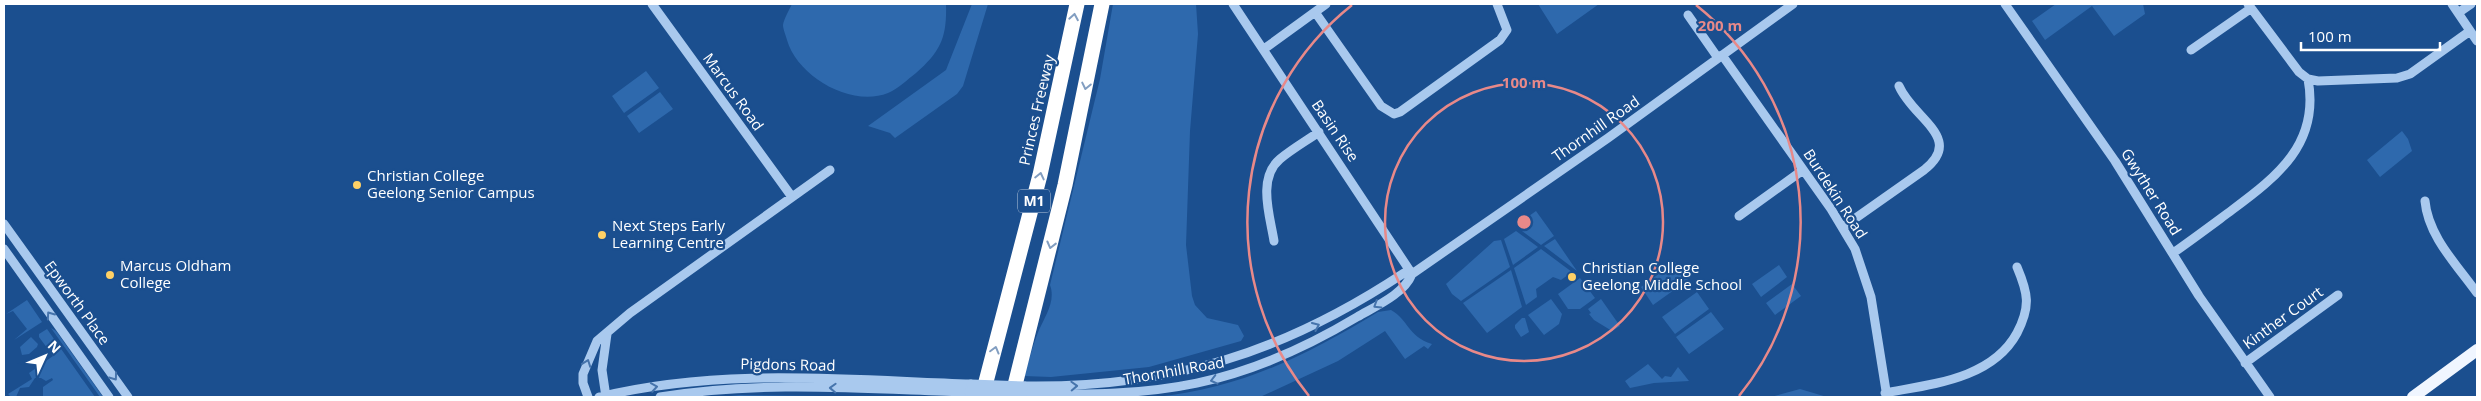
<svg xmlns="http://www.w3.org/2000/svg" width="2481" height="401" font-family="'Open Sans',sans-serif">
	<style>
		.green { fill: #2e69ad }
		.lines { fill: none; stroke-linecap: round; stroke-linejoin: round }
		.minor { stroke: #a9c9ee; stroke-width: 9 }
		.major { stroke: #f0f6ff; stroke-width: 12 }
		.highway { stroke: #fff; stroke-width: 15 }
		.minor-bridge { stroke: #a9c9ee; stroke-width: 9 }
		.oneway { stroke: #829ec1 }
		.oneway2 { stroke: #4674ac }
		.ring { fill: none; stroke: #e88989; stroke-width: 2.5 }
		.poi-dot { fill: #ffd166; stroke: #1b4f8f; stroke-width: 2 }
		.labels { text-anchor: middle; stroke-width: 4.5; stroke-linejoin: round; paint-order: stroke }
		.shield { fill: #1b4f8f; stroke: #bbcadd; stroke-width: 1 }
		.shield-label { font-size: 14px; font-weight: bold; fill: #fff }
		.street-label { font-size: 15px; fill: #fff; stroke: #1b4f8f }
		.poi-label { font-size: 15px; fill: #fff; stroke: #1b4f8f; text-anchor: start }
		.centre { fill: #e88989; stroke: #1b4f8f; stroke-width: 2.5 }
		.ring-label { font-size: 15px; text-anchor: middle; font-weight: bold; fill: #e88989; stroke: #1b4f8f; stroke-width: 4.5; stroke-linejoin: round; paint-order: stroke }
	</style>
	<rect width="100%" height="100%" fill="#1b4f8f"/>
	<path class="green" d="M 792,4 L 946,4 C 947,37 941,51 916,73 C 908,79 898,89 888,93 C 851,108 797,76 787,40 C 786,36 783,29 783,25 C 784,19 789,10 792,4 Z
		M 972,4 L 988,4 L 963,86 L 957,94 L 895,138 L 890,133 L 868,126 L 946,70 Z
		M 1113,4 L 1196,4 L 1198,34 L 1190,131 L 1186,245 L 1192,296 L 1195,305 L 1207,318 L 1238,325 L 1244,336 L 1241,341 L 1149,367 L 1051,377 L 1024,376 C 1029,361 1033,344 1039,330 C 1045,316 1056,301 1050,285 L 1100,79 Z
		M 1538,4 L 1599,4 L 1557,34 Z
		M 2056,4 L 2143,4 L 2145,14 L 2114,36 L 2092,6 L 2045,40 L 2032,21 Z
		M 646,71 L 659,88 L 624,113 L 612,96 Z
		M 660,92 L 673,109 L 639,133 L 627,116 Z
		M 2402,131 L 2408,139 L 2412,151 L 2380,177 L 2367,160 Z
		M 1536,211 L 1554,236 L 1541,245 L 1518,228 L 1522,221 Z
		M 1516,231 L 1538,247 L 1513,265 L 1504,239 Z
		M 1555,239 L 1577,271 L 1544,246 Z
		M 1501,240 L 1510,267 L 1461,301 L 1452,294 L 1446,284 L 1494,241 Z
		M 1541,249 L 1572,272 L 1561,280 L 1553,277 L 1536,289 L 1537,297 L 1526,305 L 1514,268 Z
		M 1675,262 L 1688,280 L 1653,305 L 1641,287 Z
		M 1779,265 L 1787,277 L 1761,297 L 1752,284 Z
		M 1511,270 L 1522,307 L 1487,333 L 1463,303 Z
		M 1580,278 L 1595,298 L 1580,309 L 1568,309 L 1558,294 Z
		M 1792,284 L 1801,296 L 1775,315 L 1766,303 Z
		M 1697,292 L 1709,309 L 1675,334 L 1662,317 Z
		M 1551,299 L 1562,314 L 1559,324 L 1544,335 L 1528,315 Z
		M 1601,299 L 1620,326 L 1612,331 L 1594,320 L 1589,314 L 1591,313 L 1588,309 Z
		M 27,300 L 42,322 L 14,340 L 27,329 L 13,311 L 6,314 Z
		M 1391,310 C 1409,320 1407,336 1432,344 L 1428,349 L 1424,346 L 1405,359 L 1385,331 L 1338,361 L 1260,397 L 1156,397 C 1242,388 1305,356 1378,312 Z
		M 1711,312 L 1724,329 L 1689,354 L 1676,337 Z
		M 1522,318 L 1525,318 L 1529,332 L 1521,337 L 1515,328 L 1515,325 Z
		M 51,328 L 56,331 L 103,397 L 100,397 Z
		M 47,329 L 95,397 L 43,397 L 43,387 L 53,380 L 52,378 L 46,381 L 41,378 L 35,378 L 29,387 L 20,388 L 16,397 L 11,397 L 8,394 L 32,379 L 29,373 L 53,356 L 39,337 L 39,334 Z
		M 31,337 L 38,344 L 37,347 L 29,354 L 22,355 L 20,347 Z
		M 1648,364 L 1662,379 L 1665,376 L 1671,377 L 1678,367 L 1689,381 L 1654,383 L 1630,388 L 1625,381 Z
		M 1800,389 L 1827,397 L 1771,397 Z
		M 739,395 L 903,397 L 721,397 Z"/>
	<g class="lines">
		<path class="minor" d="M 652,4 L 792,197
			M 1233,4 L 1412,274
			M 2005,4 L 2115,161 L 2199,296 L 2270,397
			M 2248,4 L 2299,72 L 2308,79 L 2318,81 L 2397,78 L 2410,74 L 2470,31
			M 2452,4 L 2477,41
			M 1315,12 L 1381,106 L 1394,114 L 1400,112 L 1500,40 L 1507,30 L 1497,4
			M 2458,13 L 2471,4
			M 1688,15 L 1718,58
			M 1264,49 L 1326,4
			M 2191,50 L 2250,9
			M 1722,55 L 1831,209 L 1855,249 L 1871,297 L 1887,397
			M 2425,201 C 2428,236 2457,265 2477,293
			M 1739,216 L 1803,170
			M 4,224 L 128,397
			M 1843,227 L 1924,170 C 1965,138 1913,119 1899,86
			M 1274,241 C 1270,216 1257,178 1280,159 C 1292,149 1306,141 1319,132
			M 4,249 L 109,397
			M 2173,253 C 2193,239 2213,224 2232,210 C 2278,176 2320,143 2308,79
			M 2245,363 L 2338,295
			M 1025,386 C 1171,388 1283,353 1404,273 L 1412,274
			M 1023,393 C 1158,398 1240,387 1357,317 C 1376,306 1404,294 1412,274 L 1608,138 L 1793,4
			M 1885,393 C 1932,384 1992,379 2017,333 C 2031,306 2028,293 2017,267
			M 588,397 L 583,383 L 583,374 L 597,341 L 630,313 L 830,170
			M 599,397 C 721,367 847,380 971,384
			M 606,397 L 602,370 L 607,334
			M 660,397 C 762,380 866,389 969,392"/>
		<path class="major" d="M 2413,397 L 2477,350"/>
		<path class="highway" d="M 982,397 L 1040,175 L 1077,4
			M 1012,397 L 1065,185 L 1102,4"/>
		<path class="minor-bridge" d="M 971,384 L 1025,386
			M 969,392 L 1023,393"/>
	</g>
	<defs><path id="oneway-chevron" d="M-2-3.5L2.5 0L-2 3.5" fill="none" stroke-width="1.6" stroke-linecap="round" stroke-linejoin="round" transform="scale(1.25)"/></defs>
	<g class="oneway">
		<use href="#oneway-chevron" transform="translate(1074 17) rotate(-80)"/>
		<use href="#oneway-chevron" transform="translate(1086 86) rotate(102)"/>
		<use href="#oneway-chevron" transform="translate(1040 176) rotate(-77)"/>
		<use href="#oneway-chevron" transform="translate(1051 245) rotate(104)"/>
		<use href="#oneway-chevron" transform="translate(995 350) rotate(-75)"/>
	</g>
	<g class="oneway2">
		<use href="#oneway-chevron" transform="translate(1377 305) rotate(148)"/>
		<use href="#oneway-chevron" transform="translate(50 315) rotate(-125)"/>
		<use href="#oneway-chevron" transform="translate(1316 326) rotate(-24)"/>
		<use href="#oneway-chevron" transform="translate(587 363) rotate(-70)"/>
		<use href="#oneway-chevron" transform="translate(114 377) rotate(54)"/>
		<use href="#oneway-chevron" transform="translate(1214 380) rotate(166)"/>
		<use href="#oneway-chevron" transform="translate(1074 386) rotate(-2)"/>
		<use href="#oneway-chevron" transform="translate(654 387) rotate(-9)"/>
		<use href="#oneway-chevron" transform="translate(833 388) rotate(-178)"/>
	</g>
	<g class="ring">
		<circle cx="1524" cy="222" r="139"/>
		<path d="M1309 396A277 277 0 0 1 1352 5M1696 5A277 277 0 0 1 1739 396"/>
	</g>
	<g class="poi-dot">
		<circle cx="357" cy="185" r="5"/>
		<circle cx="602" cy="235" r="5"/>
		<circle cx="110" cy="275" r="5"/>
		<circle cx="1572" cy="277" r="5"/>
	</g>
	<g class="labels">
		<rect class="shield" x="1018" y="189.5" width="32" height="23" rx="4"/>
		<g class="shield-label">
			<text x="1034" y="206">M1</text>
		</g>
		<g class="street-label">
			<text transform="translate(733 92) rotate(54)" y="5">Marcus Road</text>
			<text transform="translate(1037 110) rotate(-77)" y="5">Princes Freeway</text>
			<text transform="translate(1596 129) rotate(-35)" y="5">Thornhill Road</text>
			<text transform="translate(1335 131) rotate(56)" y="5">Basin Rise</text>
			<text transform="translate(2151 192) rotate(58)" y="5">Gwyther Road</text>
			<text transform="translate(1835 194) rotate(57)" y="5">Burdekin Road</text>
			<text transform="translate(77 303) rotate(54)" y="5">Epworth Place</text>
			<text transform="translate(2283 318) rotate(-36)" y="5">Kinther Court</text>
			<text transform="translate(788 365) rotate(1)" y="5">Pigdons Road</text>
			<text transform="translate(1174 371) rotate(-10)" y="5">Thornhill Road</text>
		</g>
		<g class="poi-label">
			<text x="367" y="181">Christian College<tspan x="367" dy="17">Geelong Senior Campus</tspan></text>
			<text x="612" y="231">Next Steps Early<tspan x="612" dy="17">Learning Centre</tspan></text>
			<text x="120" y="271">Marcus Oldham<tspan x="120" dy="17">College</tspan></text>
			<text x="1582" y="273">Christian College<tspan x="1582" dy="17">Geelong Middle School</tspan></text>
		</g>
	</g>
	<circle cx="1524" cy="222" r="8" class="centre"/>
	<g class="ring-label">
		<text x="1720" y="31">200 m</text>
		<text x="1524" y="88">100 m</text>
	</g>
	<rect width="2481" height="401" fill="none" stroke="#ffffff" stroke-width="10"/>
	<g transform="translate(45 356) rotate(46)" stroke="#1b4f8f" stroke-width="4" paint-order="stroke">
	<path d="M0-4L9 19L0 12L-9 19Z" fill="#ffffff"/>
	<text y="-8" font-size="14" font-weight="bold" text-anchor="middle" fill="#ffffff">N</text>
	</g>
	<path d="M2301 42v8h139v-8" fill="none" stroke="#ffffff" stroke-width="2.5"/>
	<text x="2308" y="42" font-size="15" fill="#ffffff" stroke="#1b4f8f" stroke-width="4" paint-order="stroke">100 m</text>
</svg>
